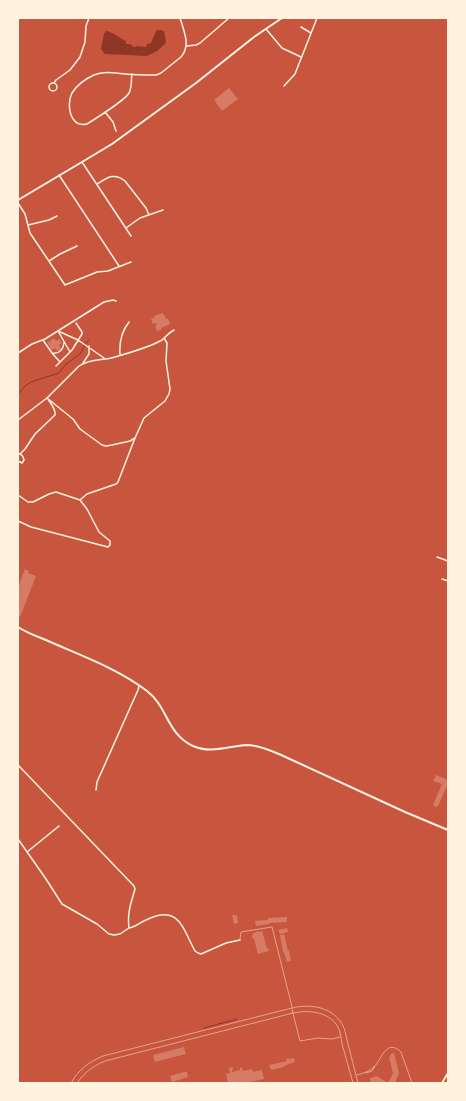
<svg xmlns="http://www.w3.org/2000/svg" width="466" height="1101" font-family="'PT Sans Narrow',sans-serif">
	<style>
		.water { fill: #8f3625 }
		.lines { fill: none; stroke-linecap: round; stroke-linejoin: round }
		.stream { stroke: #8f3625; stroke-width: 1 }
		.building { fill: #d67c66 }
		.service { stroke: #fff3e0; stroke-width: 0.5 }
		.minor { stroke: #fff3e0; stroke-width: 1.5 }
		.secondary { stroke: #fff3e0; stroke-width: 2 }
		.primary { stroke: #fff3e0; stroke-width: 2 }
	</style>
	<rect width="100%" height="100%" fill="#c8553d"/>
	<path class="water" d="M 158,30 L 161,30 L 164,31 L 166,41 L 165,44 L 157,51 L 147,56 L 105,54 L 101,49 L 104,34 L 106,31 C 113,32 119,38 126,41 L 126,44 L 130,44 L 134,47 L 138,46 L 146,47 L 147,44 L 151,43 L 156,31 Z"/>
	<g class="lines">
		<path class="stream" d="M 18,394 L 25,386 L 31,382 L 59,373 L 66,364 L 80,354 L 86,343 L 89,340
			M 204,1028 L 237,1019"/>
	</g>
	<path class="building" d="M 229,88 L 238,99 L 222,111 L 214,100 Z
		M 163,313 L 166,319 L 168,318 L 170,324 L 161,328 L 161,330 L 157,331 L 155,325 L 157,325 L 156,323 L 153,324 L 151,319 L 155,317 L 154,316 Z
		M 54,338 L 56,341 L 59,339 L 62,343 L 59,345 L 61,349 L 57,351 L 55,348 L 52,350 L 49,347 L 50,346 L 47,344 L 48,344 L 48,342 L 49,341 L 50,343 L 51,342 L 50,341 Z
		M 25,569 L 29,571 L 28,573 L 36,576 L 20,617 L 18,616 L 18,587 Z
		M 436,775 L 448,780 L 448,784 L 438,806 L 437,806 L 436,807 L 433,805 L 442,784 L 433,781 Z
		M 232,915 L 237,915 L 238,923 L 234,924 Z
		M 287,917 L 287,922 L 269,923 L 269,924 L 256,926 L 255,921 L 268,920 L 268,918 Z
		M 287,928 L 288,932 L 280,934 L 278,930 Z
		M 258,931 L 258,932 L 262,931 L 267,949 L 268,948 L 269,951 L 258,954 L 254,939 L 253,939 L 252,936 L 253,936 L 252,934 Z
		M 284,934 L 288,951 L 289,950 L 291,961 L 287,962 L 284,952 L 283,952 L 280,935 Z
		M 184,1047 L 186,1054 L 155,1062 L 153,1055 Z
		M 394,1053 L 399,1073 L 395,1083 L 371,1083 L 370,1080 L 370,1078 L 377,1076 L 378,1077 L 388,1083 L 393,1073 L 389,1057 L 390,1057 L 391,1054 Z
		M 288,1058 L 289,1059 L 294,1058 L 295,1062 L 286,1065 L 284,1066 L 284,1067 L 271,1070 L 269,1065 L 287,1061 L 286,1059 Z
		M 233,1067 L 232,1072 L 240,1070 L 240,1068 L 242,1067 L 243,1071 L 252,1069 L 253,1072 L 262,1070 L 264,1079 L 250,1082 L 250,1083 L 228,1083 L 226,1074 L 230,1073 L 229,1068 Z
		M 184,1072 L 187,1072 L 188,1077 L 172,1082 L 170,1076 Z"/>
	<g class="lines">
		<path class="service" d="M 240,939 L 241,932 L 272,927 L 292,1007
			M 292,1009 L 300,1041 L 318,1038 L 332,1039 L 340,1037
			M 366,1073 L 372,1071 L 375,1066
			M 357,1075 C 363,1073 369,1072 374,1067 C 382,1059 386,1038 401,1052 L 412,1083
			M 71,1083 C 78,1070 89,1062 103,1056 L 292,1008 C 308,1004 329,1006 340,1021 C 345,1027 346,1036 348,1044 C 351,1057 355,1070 358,1083
			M 77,1083 C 84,1073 93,1066 105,1061 L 293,1013 C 307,1010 326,1011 336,1024 C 340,1029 341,1037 342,1044 C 346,1057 349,1070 353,1083"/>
		<path class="minor" d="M 301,27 L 311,33
			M 266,29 L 282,48 L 301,57
			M 187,46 L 196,45 L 200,43 L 229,18
			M 132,74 C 131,80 132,88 129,93 C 125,100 95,119 87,124 C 70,128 66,105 72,93 C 77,85 85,79 94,75 C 103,71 114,73 125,74 C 135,75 145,75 156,75 L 161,73 L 181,57 C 191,46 184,31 180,18
			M 54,83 L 56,80 L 70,70 L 80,57 L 85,42 L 86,26 L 89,18
			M49 87a4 4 0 1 1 8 0a4 4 0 1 1-8 0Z
			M 284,86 L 295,74 L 317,18
			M 105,112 L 113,122 L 116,131
			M 82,162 L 131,236
			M 59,175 L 119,266
			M 97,184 C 107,178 114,172 125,181 L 146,208 L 149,215
			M 18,203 L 25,214 L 30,233 L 65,285 L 97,272 L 108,271 L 131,262
			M 28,225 L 49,220 L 57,216
			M 126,228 L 140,218 L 163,210
			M 49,261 L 60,254 L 77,246
			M 58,331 L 78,340 L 104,358
			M 58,331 L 70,352
			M 43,340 L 52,353 C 60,354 63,350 64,343
			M 18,353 L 32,344 L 45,339 L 104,302 L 113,300 L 116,301
			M 52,353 L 60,362
			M 120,355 C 119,342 121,332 129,322
			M 83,363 L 89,354 L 89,346
			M 56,366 L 72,350 L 82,334 L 82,332 L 76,323
			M 47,398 L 73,419 L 80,429 L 102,445 L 106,446 L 112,445 L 130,441 L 135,438 L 144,418 L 165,401 L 169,394 L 170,389 L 166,361 L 167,343 L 164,338
			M 18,420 L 47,398 L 79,366 C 91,358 103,361 115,357 C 129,353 150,347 162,340 C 166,337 168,333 174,330
			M 18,454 C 22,454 23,456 24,460 L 22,463 L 18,461
			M 20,454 L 25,449 L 35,434 L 55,415 C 56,409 51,404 48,399
			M 18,495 L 28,502 L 33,502 L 49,494 L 56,492 L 80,500 L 87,509 L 99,532 L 110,541 L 110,545 L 108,547 L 31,527 L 18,521
			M 80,500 L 87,494 L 116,484 L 118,482 L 135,438
			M 437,557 L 448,561
			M 442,579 L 448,581
			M 18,765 L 134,886 L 135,889 C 131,903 127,913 129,928 L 120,934 L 114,935 L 109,934 L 97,924 L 62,904 L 46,879 L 18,839
			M 96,790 L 97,782 L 138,690 L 139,686
			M 27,852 L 59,826
			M 129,928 C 136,927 139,923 146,920 C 179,904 182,927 195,951 L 198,953 L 201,954 L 226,943 L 240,940"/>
		<path class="secondary" d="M 18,200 L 82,162 L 112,144 L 196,83 L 254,37 L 282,18
			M 18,627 C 27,633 36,636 46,640 C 79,655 117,668 147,691 C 168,707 166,733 193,746 C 211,754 228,746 247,745 C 258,745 269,750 279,754 L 405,812 L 448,830"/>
		<path class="primary" d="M 442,1083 L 448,1073"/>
	</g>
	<rect width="466" height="1101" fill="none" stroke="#fff3e0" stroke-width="38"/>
</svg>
